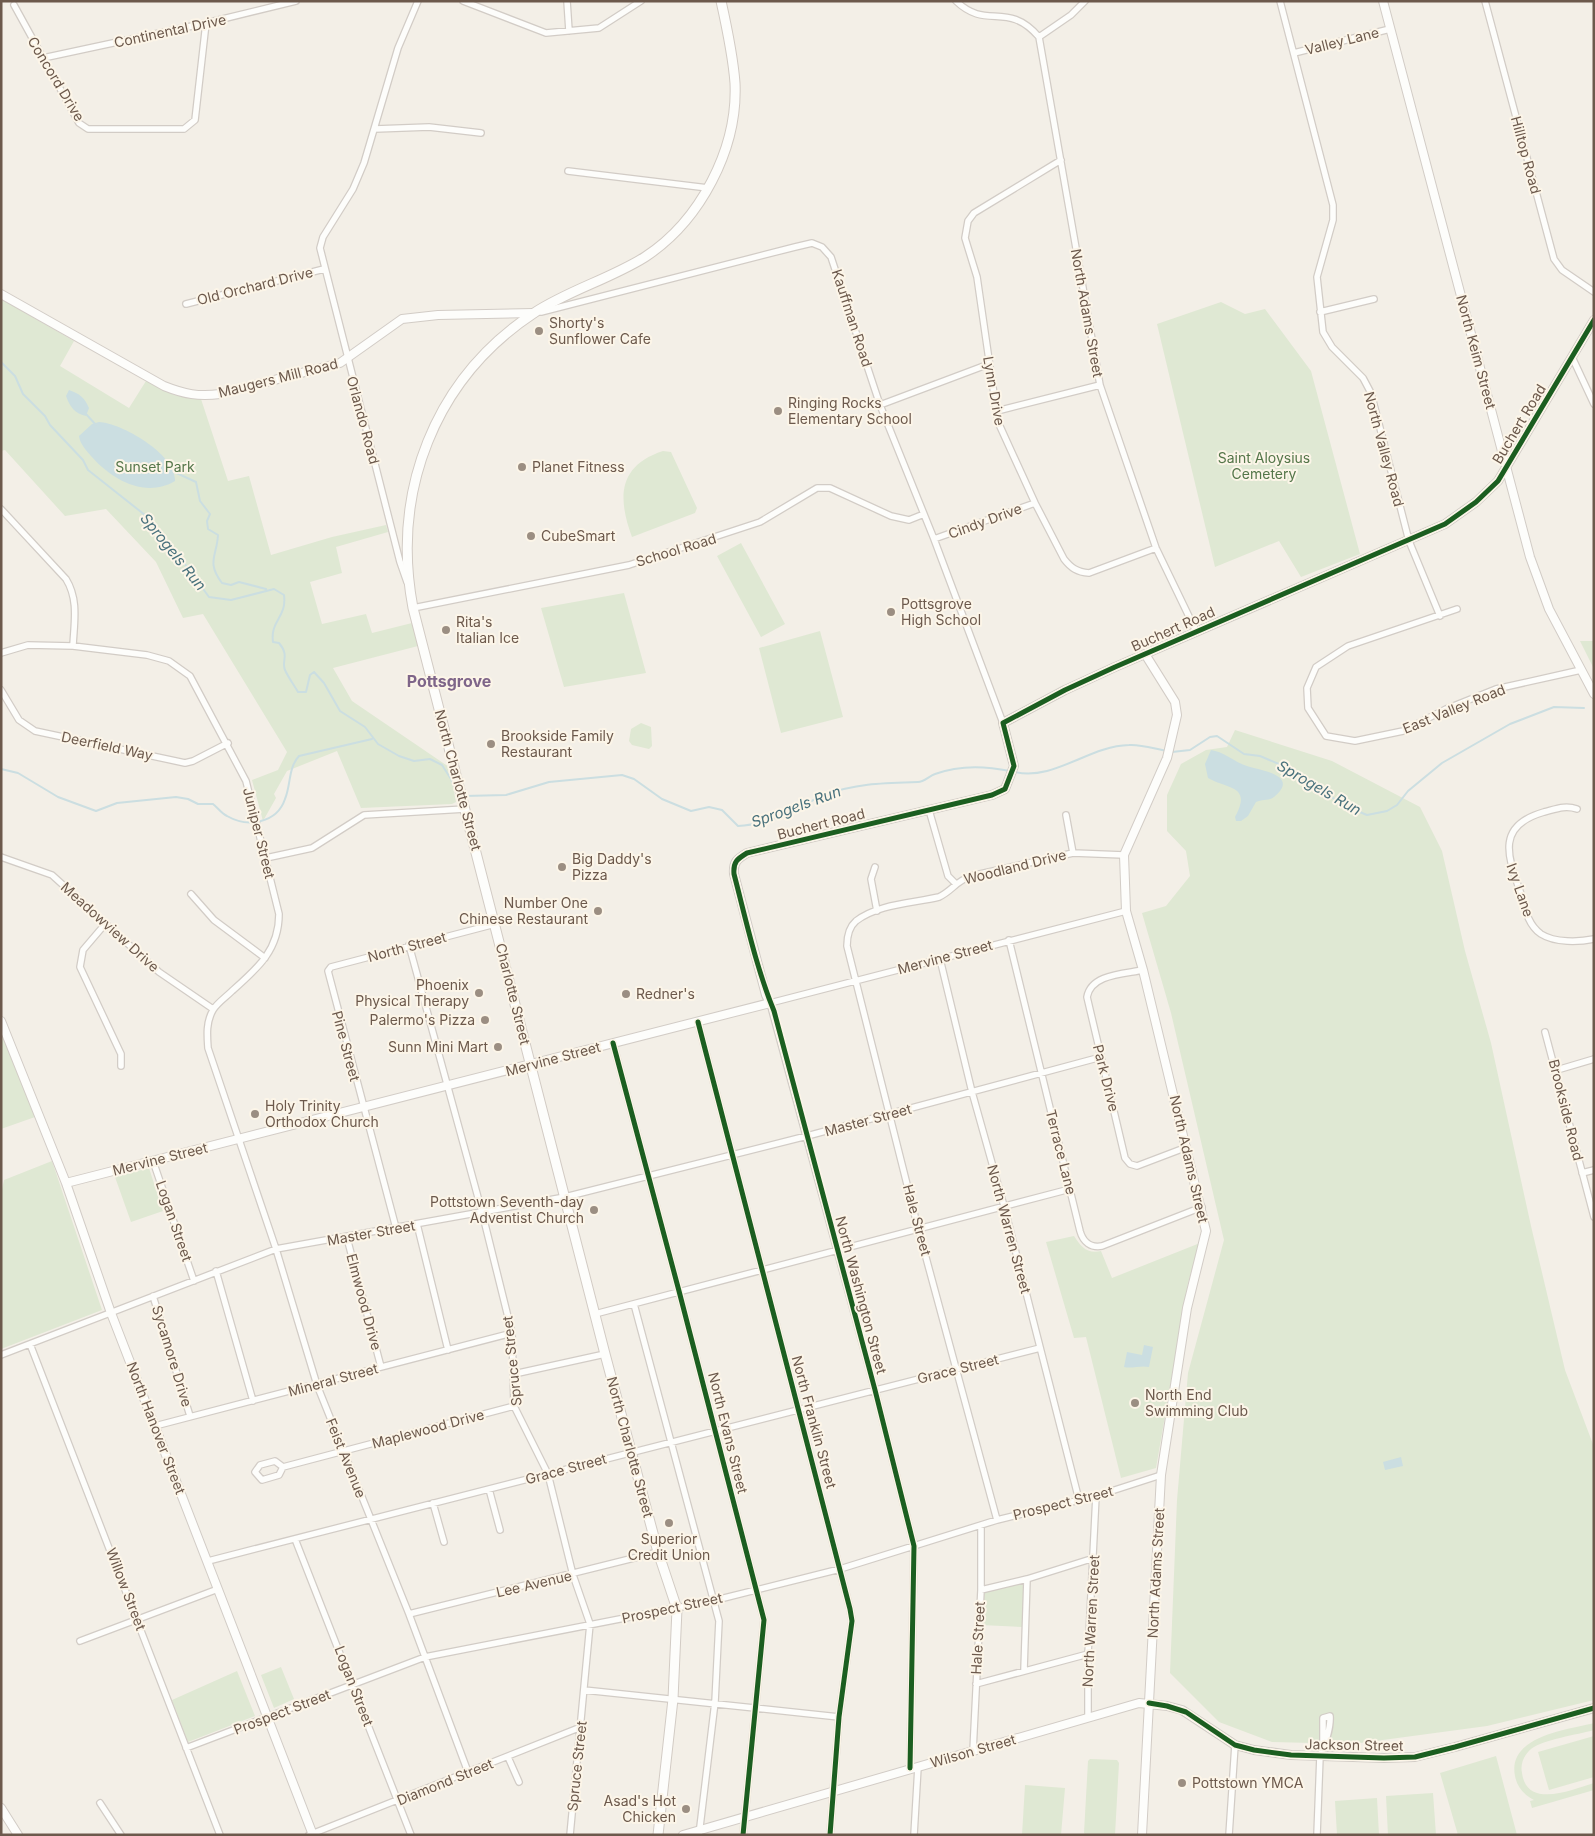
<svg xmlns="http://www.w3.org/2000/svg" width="1595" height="1836" font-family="Inter,sans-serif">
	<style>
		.green { fill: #dfe8d3 }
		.water { fill: #cbdee1 }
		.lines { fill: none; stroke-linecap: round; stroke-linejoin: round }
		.stream { stroke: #cbdee1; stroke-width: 2 }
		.minor-casing { stroke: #d2ccc6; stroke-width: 8 }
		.tertiary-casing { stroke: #d2ccc6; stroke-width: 10 }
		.secondary-casing { stroke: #d2cbc4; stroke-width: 11 }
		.minor { stroke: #fdfdfb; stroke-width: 5.5 }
		.tertiary { stroke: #fdfdfb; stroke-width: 8 }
		.secondary { stroke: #fdfdfb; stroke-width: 9 }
		.cycleway-casing { stroke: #fcf5e8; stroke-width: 8 }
		.cycleway { stroke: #1b5e20; stroke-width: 5 }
		.poi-dot { fill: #9b8e82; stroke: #fcf5e8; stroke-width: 2 }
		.labels { text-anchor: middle; stroke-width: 4; stroke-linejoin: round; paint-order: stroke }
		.street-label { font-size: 14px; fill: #6c594c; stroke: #fcf5e8 }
		.poi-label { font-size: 14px; fill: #6c594c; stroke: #fcf5e8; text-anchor: start }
		.park-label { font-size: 14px; fill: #547649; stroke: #fcf5e8 }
		.water-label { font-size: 15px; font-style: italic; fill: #4a727d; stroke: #fcf5e8 }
		.quarter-label { font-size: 16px; font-weight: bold; fill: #7e6589; stroke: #fcf5e8 }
	</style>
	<rect width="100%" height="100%" fill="#f3efe7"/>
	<path class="green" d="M 1,299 L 74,341 L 60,366 L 129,408 L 146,381 L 174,395 L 201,399 L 228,481 L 249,476 L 271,555 L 332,537 L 386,525 L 388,532 L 336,547 L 342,573 L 310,582 L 322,624 L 366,614 L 372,633 L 412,623 L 418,646 L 333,668 L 352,701 L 449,767 L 456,802 L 452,804 L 361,808 L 337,751 L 287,771 L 274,794 L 276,798 L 263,821 L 252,780 L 278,770 L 287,752 L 203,614 L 183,618 L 156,562 L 106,509 L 65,516 L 5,450 L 1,451 Z
		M 1221,302 L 1245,314 L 1265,309 L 1311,371 L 1360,554 L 1301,577 L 1279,541 L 1215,567 L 1157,324 Z
		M 663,451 L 671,452 L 697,508 L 695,513 L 632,537 C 618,499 617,466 663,451 Z
		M 741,543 L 785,624 L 761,637 L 717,556 Z
		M 624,593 L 646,673 L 564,687 L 541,608 Z
		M 820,631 L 843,717 L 781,733 L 759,648 Z
		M 1580,641 L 1594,641 L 1594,669 Z
		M 641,723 L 651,727 L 652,746 L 649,749 L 632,745 L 629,741 L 631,729 Z
		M 1235,730 L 1332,761 L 1420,807 L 1442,851 L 1465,951 L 1491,1043 L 1531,1226 L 1565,1370 L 1594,1447 L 1594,1700 L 1487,1726 L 1353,1744 L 1272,1742 L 1219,1722 L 1170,1673 L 1177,1500 L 1188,1373 L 1224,1240 L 1171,1013 L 1142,913 L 1166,906 L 1190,876 L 1186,851 L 1167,831 L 1167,795 L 1181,764 L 1206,750 L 1227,747 Z
		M 1,1032 L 35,1117 L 1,1129 Z
		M 52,1161 L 102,1310 L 1,1349 L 1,1194 L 4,1180 Z
		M 149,1168 L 163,1211 L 131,1222 L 115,1177 Z
		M 1074,1236 C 1081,1247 1087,1254 1101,1251 L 1112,1278 L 1200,1243 L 1188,1283 L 1156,1468 L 1121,1478 L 1086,1337 L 1074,1338 L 1046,1242 Z
		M 1024,1582 L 1022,1627 L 981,1625 L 982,1596 L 985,1592 Z
		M 281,1667 L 294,1699 L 274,1708 L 261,1675 Z
		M 237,1671 L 255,1716 L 188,1742 L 172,1700 Z
		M 1594,1723 L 1594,1730 C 1577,1735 1544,1739 1531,1749 C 1524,1755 1520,1764 1522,1773 C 1527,1810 1573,1789 1594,1783 L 1594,1790 L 1532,1808 L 1530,1801 L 1534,1800 C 1524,1795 1517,1787 1515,1776 C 1507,1736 1567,1730 1594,1723 Z
		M 1594,1736 L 1594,1777 L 1549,1790 L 1538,1752 Z
		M 1496,1756 L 1517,1835 L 1458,1835 L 1440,1773 Z
		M 1090,1759 L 1117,1760 L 1119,1763 L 1115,1835 L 1086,1835 L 1084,1833 L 1088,1761 Z
		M 1025,1785 L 1065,1788 L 1061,1835 L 1022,1835 Z
		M 1433,1793 L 1436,1835 L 1388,1835 L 1386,1796 Z
		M 1377,1798 L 1379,1835 L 1337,1835 L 1335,1801 Z"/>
	<path class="water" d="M 69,390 C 80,394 84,397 89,408 L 86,416 C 74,413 70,407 66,396 Z
		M 99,422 C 122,423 177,455 175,481 C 145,499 111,479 91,456 C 86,450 80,444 79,436 L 92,424 Z
		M 1211,750 C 1225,752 1234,762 1247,766 C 1259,770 1301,775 1274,797 C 1269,801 1262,799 1256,802 L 1248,816 L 1241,821 L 1236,821 L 1235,817 C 1252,785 1229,790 1208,778 L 1205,764 Z
		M 1144,1345 L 1153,1347 L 1149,1367 C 1140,1365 1133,1369 1124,1367 L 1127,1352 L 1142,1355 Z
		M 1401,1457 L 1403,1466 L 1385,1470 L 1383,1462 Z"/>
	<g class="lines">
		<path class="stream" d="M 1,362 L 15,376 L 23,394 L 45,416 L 50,425 L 83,460 L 88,470 L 150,519 L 154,532 L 168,541 L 209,597 L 231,600 L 274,589 L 284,595 C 287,618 270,620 273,642 L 279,643 C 290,656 281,661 285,670 C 288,677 294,685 298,692 L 306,692 L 310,675 L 314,672 L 324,683 L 340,711 L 365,727 L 378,744 L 399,756 L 414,761 L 430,759 L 442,765 L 451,779 L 457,795
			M 86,414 L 96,425
			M 172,471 L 196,482 L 200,501 L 210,514 L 207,521 L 208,529 L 218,535 C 217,556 206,562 222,583 L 231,585 L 239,582 L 266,589
			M 1172,752 L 1190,750 L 1210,737 L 1217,736 L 1244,754 L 1260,756 L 1293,770 L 1343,805 L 1367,815 L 1387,811 L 1397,805 L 1408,791 L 1442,763 L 1510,724 L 1554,707 L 1584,708
			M 1,769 L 18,773 L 58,797 L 96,811 L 117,803 L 176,797 L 188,799 L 198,804 L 213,804 C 218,808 222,814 227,816 C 248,828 277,823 285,799 C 291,785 288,768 299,756 L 372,739
			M 1015,772 C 1054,781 1089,746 1129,745 C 1141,744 1155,749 1167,751
			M 464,796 L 506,795 L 549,782 L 622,775 L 634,779 L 662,799 L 691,811 L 709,807 L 722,810 L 738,826 C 759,825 785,816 804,806 C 810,802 817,797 824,795 C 857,783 884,783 918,782 C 924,782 929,776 935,774 C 959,765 986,766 1010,771"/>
		<defs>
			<path id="minor" d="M 463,1 L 546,33 L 599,28 L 641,1
				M 567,1 L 569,31
				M 956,1 C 987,31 1007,0 1039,37
				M 1085,1 L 1071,15 L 1039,37 L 1100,385 L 1156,548 L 1196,631
				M 1280,1 L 1333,205 L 1333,220 L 1317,277 L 1323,332 L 1332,347 L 1363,378 L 1371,393 L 1409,541 L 1440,616
				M 1485,1 L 1554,259 L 1562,270 L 1594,292
				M 14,5 L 79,123 L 88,129 L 184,129 L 195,120 L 206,23
				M 1294,53 L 1390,29
				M 43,58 L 206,23 L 296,1
				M 375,129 L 429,127 L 481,133
				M 1061,160 L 974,213 L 968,221 L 965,238 L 977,277 L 998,422 L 1035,503 L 1064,559 C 1071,568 1077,572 1089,573 L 1156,548
				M 568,171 L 708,188
				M 186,304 L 324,269
				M 541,312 L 795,247 L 812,243 L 822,247 L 831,257 L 880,405 L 934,539 L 1003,723
				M 1320,312 L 1374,299
				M 1572,357 L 1594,404
				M 880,405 L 989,364
				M 997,411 L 1100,385
				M 1,509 L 66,579 C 79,600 74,623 73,646
				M 934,539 L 1035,503
				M 407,582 L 400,562 L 320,248 L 323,237 L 353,189 L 364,163 L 398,48 L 418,1
				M 413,608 L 629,565 L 760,522 L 817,488 L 830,488 L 891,516 L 909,520 L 924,514
				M 1457,609 L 1348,646 L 1316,667 L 1307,688 L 1308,708 L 1326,736 L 1355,741 L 1403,731 L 1446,709 L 1496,689 L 1581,670
				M 1,653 L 28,645 L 73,646 L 147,655 L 169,661 L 190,676 L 246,781 L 279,914 C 279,950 258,968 232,991 C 226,997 217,1003 213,1010 C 206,1022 207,1035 208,1048 L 276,1249 L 317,1385 L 409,1614 L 468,1772
				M 1,690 L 19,720 L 35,731 L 185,763 L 193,761 L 228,743
				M 1577,809 C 1565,805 1556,809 1544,812 C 1495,826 1508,857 1521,894 C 1525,909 1528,925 1541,934 C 1555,943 1579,942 1594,939
				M 929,810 L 948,876 L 955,883
				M 1066,815 L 1073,853
				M 1,857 L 52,875 L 159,972 L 213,1009
				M 266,858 L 312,848 L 364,815 L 465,809
				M 875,867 L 871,879 L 877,911
				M 191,894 L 214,920 L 265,958
				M 106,923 L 83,950 L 80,967 L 121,1054 L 121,1066
				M 1009,940 L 1080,1231 C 1083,1242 1091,1248 1102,1246 L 1202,1207
				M 409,945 L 482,1212 L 512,1333 L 514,1406 L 548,1474 L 573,1575 L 590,1624 L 570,1835
				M 940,959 L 972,1092 L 1004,1206 L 1079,1500
				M 1143,970 C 1124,974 1091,974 1087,997 L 1125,1158 L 1130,1164 L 1137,1166 L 1187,1147
				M 698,1022 L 850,1609 L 852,1621 L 839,1717 L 830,1835
				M 1545,1032 L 1594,1217
				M 613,1043 L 679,1291 L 764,1620 L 743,1835
				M 1557,1070 L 1594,1059
				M 153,1161 L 194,1281
				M 1582,1173 L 1594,1170
				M 417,1224 L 448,1350
				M 396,1228 L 328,971 L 331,967 L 495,924
				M 347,1238 L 381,1367
				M 216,1271 L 253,1401
				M 153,1296 L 190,1416
				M 634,1304 L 719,1621 L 715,1702 L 699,1835
				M 595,1314 L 1070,1189
				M 30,1344 L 220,1835
				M 1,1355 L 276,1249 L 565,1197 L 807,1136 L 1101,1057
				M 514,1374 L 605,1354
				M 155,1426 L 512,1333
				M 283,1467 L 275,1461 L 260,1465 L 255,1472 L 262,1480 L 279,1475 L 283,1467 L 514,1406
				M 489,1489 L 500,1530
				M 433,1503 L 444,1542
				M 997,1520 L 918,1228 L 847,946 C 847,937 849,927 856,921 C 877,904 914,903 939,897 C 952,891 956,881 971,876 L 1073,853 L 1124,855
				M 295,1539 L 411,1835
				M 208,1561 L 1040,1348
				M 981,1590 L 1027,1579 L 1094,1558
				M 409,1614 L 658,1552
				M 80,1641 L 218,1589
				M 1024,1670 L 1027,1579
				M 976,1684 L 1088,1654
				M 584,1690 L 839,1717
				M 1088,1717 L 1088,1654 L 1096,1496
				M 186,1748 L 425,1657 L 712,1601 L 840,1569 L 997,1520 L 1096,1496 L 1161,1475
				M 973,1751 L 981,1590 L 981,1525
				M 508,1757 L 519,1782
				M 910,1768 L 914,1546 L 875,1390 L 770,1003 L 1126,911
				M 100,1803 L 121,1835
				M 309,1835 L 581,1727
				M 914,1835 L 918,1767
				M 1229,1835 L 1235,1745
				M 1317,1835 L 1320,1756 C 1325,1744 1331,1729 1330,1716 L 1323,1718 L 1323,1749"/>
			<path id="tertiary" d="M 1383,1 L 1530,557 L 1549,609 L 1594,694
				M 1,294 L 164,386 C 184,394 199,397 220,394 L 340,363 L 402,319 L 438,315 L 534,313
				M 1,1021 L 66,1183 L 111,1313 L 313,1835
				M 66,1183 L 770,1003 L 766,995 L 734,874 C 733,862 737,859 747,853 L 992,795 L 1005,789 L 1014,766 L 1003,723 L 1065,690 L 1115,667 L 1445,524 L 1476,502 L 1498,481 L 1594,320
				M 1,1808 L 18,1835
				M 683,1835 L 1139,1703 L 1167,1706 L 1182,1710 L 1235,1745 L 1254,1750 L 1291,1755 L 1384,1758 L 1415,1757 L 1455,1747 L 1594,1708
				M 1142,1835 L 1161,1475 L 1187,1308 L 1206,1231 L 1143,970 L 1126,911 L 1124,855 L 1167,758 L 1177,715 L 1175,702 L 1145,654"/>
			<path id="secondary" d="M 658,1835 L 673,1699 L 677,1609 L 658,1552 L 605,1354 L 413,608 C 391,492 434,379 534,313 C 569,290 610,279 645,257 C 700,221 738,149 735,83 C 733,56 727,28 721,1"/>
		</defs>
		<use href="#minor" class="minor-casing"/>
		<use href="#tertiary" class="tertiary-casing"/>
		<use href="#secondary" class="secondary-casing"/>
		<use href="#minor" class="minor"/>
		<use href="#tertiary" class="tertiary"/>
		<use href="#secondary" class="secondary"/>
		<defs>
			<path id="cycleway" d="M 698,1022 L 850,1609 L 852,1621 L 839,1717 L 830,1835
				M 613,1043 L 679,1291 L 764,1620 L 743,1835
				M 1149,1703 L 1167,1706 L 1186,1712 L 1235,1745 L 1254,1750 L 1291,1755 L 1384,1758 L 1415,1757 L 1455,1747 L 1594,1708
				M 910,1768 L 914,1546 L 875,1390 L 774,1011 C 756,967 746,920 734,874 C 733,862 737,859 747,853 L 992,795 L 1005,789 L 1014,766 L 1003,723 L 1065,690 L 1115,667 L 1445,524 L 1476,502 L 1498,481 L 1594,320"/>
		</defs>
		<use href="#cycleway" class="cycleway-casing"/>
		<use href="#cycleway" class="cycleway"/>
	</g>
	<g class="poi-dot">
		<circle cx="539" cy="331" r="5"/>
		<circle cx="778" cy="411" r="5"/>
		<circle cx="522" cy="467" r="5"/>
		<circle cx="531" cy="536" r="5"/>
		<circle cx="891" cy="612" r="5"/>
		<circle cx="446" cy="630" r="5"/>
		<circle cx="491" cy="744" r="5"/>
		<circle cx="562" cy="867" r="5"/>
		<circle cx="598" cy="911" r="5"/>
		<circle cx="479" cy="993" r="5"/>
		<circle cx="626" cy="994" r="5"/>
		<circle cx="485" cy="1020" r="5"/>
		<circle cx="498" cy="1047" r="5"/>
		<circle cx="255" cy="1114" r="5"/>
		<circle cx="594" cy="1210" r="5"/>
		<circle cx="1135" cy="1403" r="5"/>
		<circle cx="669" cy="1523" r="5"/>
		<circle cx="1182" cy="1783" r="5"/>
		<circle cx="686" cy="1809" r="5"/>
	</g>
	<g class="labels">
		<g class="street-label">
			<text transform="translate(170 31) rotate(-12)" y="5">Continental Drive</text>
			<text transform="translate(1342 41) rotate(-14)" y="5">Valley Lane</text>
			<text transform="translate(56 79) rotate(59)" y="5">Concord Drive</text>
			<text transform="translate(1526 155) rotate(75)" y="5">Hilltop Road</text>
			<text transform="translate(255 286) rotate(-14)" y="5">Old Orchard Drive</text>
			<text transform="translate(1087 313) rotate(80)" y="5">North Adams Street</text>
			<text transform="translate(852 318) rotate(72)" y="5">Kauffman Road</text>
			<text transform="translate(1476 352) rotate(75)" y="5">North Keim Street</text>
			<text transform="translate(278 378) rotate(-14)" y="5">Maugers Mill Road</text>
			<text transform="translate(994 391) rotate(80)" y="5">Lynn Drive</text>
			<text transform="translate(363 420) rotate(75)" y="5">Orlando Road</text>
			<text transform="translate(1519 424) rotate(-59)" y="5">Buchert Road</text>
			<text transform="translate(1384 449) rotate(75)" y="5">North Valley Road</text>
			<text transform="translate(985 521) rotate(-20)" y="5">Cindy Drive</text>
			<text transform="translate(676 550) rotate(-17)" y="5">School Road</text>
			<text transform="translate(1173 629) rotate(-24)" y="5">Buchert Road</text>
			<text transform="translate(1454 709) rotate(-22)" y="5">East Valley Road</text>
			<text transform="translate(107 746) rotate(12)" y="5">Deerfield Way</text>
			<text transform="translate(458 780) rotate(75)" y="5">North Charlotte Street</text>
			<text transform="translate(821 824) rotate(-14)" y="5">Buchert Road</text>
			<text transform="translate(259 833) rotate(76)" y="5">Juniper Street</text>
			<text transform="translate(1015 867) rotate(-14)" y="5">Woodland Drive</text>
			<text transform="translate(1520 890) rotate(71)" y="5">Ivy Lane</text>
			<text transform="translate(110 927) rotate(42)" y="5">Meadowview Drive</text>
			<text transform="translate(407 947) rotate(-15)" y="5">North Street</text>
			<text transform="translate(945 957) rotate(-15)" y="5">Mervine Street</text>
			<text transform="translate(513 994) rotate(76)" y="5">Charlotte Street</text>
			<text transform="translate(346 1046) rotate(75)" y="5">Pine Street</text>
			<text transform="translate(553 1059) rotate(-15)" y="5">Mervine Street</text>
			<text transform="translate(1106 1078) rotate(76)" y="5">Park Drive</text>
			<text transform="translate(1566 1110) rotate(76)" y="5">Brookside Road</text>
			<text transform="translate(868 1120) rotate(-15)" y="5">Master Street</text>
			<text transform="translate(1061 1152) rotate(76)" y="5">Terrace Lane</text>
			<text transform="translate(160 1159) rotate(-14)" y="5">Mervine Street</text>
			<text transform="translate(1189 1159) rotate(77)" y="5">North Adams Street</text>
			<text transform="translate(917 1220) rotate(75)" y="5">Hale Street</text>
			<text transform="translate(174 1221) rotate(71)" y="5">Logan Street</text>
			<text transform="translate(1009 1229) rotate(75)" y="5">North Warren Street</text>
			<text transform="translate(371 1233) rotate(-10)" y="5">Master Street</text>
			<text transform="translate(861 1295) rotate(75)" y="5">North Washington Street</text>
			<text transform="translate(364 1302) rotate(75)" y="5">Elmwood Drive</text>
			<text transform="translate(172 1356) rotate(73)" y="5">Sycamore Drive</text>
			<text transform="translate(512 1361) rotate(-96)" y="5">Spruce Street</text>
			<text transform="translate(958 1369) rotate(-14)" y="5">Grace Street</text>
			<text transform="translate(333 1380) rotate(-15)" y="5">Mineral Street</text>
			<text transform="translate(814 1422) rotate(75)" y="5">North Franklin Street</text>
			<text transform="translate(156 1428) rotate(69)" y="5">North Hanover Street</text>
			<text transform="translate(428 1429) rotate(-15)" y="5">Maplewood Drive</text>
			<text transform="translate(728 1433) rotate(76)" y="5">North Evans Street</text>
			<text transform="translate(630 1447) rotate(75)" y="5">North Charlotte Street</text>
			<text transform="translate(346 1458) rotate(68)" y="5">Feist Avenue</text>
			<text transform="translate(566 1469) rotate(-15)" y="5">Grace Street</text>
			<text transform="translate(1063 1503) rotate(-14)" y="5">Prospect Street</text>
			<text transform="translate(1156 1573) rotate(-87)" y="5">North Adams Street</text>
			<text transform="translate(534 1584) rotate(-13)" y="5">Lee Avenue</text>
			<text transform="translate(126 1589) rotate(69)" y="5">Willow Street</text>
			<text transform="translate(672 1608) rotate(-12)" y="5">Prospect Street</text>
			<text transform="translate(1091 1621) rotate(-87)" y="5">North Warren Street</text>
			<text transform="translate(978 1638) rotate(-87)" y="5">Hale Street</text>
			<text transform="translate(354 1686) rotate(69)" y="5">Logan Street</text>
			<text transform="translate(282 1712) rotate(-21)" y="5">Prospect Street</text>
			<text transform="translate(1354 1745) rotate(1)" y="5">Jackson Street</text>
			<text transform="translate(973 1751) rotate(-16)" y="5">Wilson Street</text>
			<text transform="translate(577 1766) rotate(-84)" y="5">Spruce Street</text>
			<text transform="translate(445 1782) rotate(-22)" y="5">Diamond Street</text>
		</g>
		<g class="poi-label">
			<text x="549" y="328">Shorty's<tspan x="549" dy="16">Sunflower Cafe</tspan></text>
			<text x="788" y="408">Ringing Rocks<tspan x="788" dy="16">Elementary School</tspan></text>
			<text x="532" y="472">Planet Fitness</text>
			<text x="541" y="541">CubeSmart</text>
			<text x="901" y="609">Pottsgrove<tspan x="901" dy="16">High School</tspan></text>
			<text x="456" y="627">Rita's<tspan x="456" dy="16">Italian Ice</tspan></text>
			<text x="501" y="741">Brookside Family<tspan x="501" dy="16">Restaurant</tspan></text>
			<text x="572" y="864">Big Daddy's<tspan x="572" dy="16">Pizza</tspan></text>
			<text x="588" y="908" text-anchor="end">Number One<tspan x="588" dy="16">Chinese Restaurant</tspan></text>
			<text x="469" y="990" text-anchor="end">Phoenix<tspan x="469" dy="16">Physical Therapy</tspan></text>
			<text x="636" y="999">Redner's</text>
			<text x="475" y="1025" text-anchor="end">Palermo's Pizza</text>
			<text x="488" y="1052" text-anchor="end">Sunn Mini Mart</text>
			<text x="265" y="1111">Holy Trinity<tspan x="265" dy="16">Orthodox Church</tspan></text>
			<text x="584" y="1207" text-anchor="end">Pottstown Seventh-day<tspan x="584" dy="16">Adventist Church</tspan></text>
			<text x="1145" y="1400">North End<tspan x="1145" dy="16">Swimming Club</tspan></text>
			<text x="669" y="1544" text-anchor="middle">Superior<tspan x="669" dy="16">Credit Union</tspan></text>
			<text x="1192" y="1788">Pottstown YMCA</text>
			<text x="676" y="1806" text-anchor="end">Asad's Hot<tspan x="676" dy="16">Chicken</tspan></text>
		</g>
		<g class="park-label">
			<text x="1264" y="463">Saint Aloysius<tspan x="1264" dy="16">Cemetery</tspan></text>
			<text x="155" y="472">Sunset Park</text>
		</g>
		<g class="water-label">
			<text transform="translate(173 552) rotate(51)" y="5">Sprogels Run</text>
			<text transform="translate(1319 788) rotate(30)" y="5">Sprogels Run</text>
			<text transform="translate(796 807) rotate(-20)" y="5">Sprogels Run</text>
		</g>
		<g class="quarter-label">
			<text x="449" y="687">Pottsgrove</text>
		</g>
	</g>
	<rect width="1595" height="1836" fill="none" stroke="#6c594c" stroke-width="5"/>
</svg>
